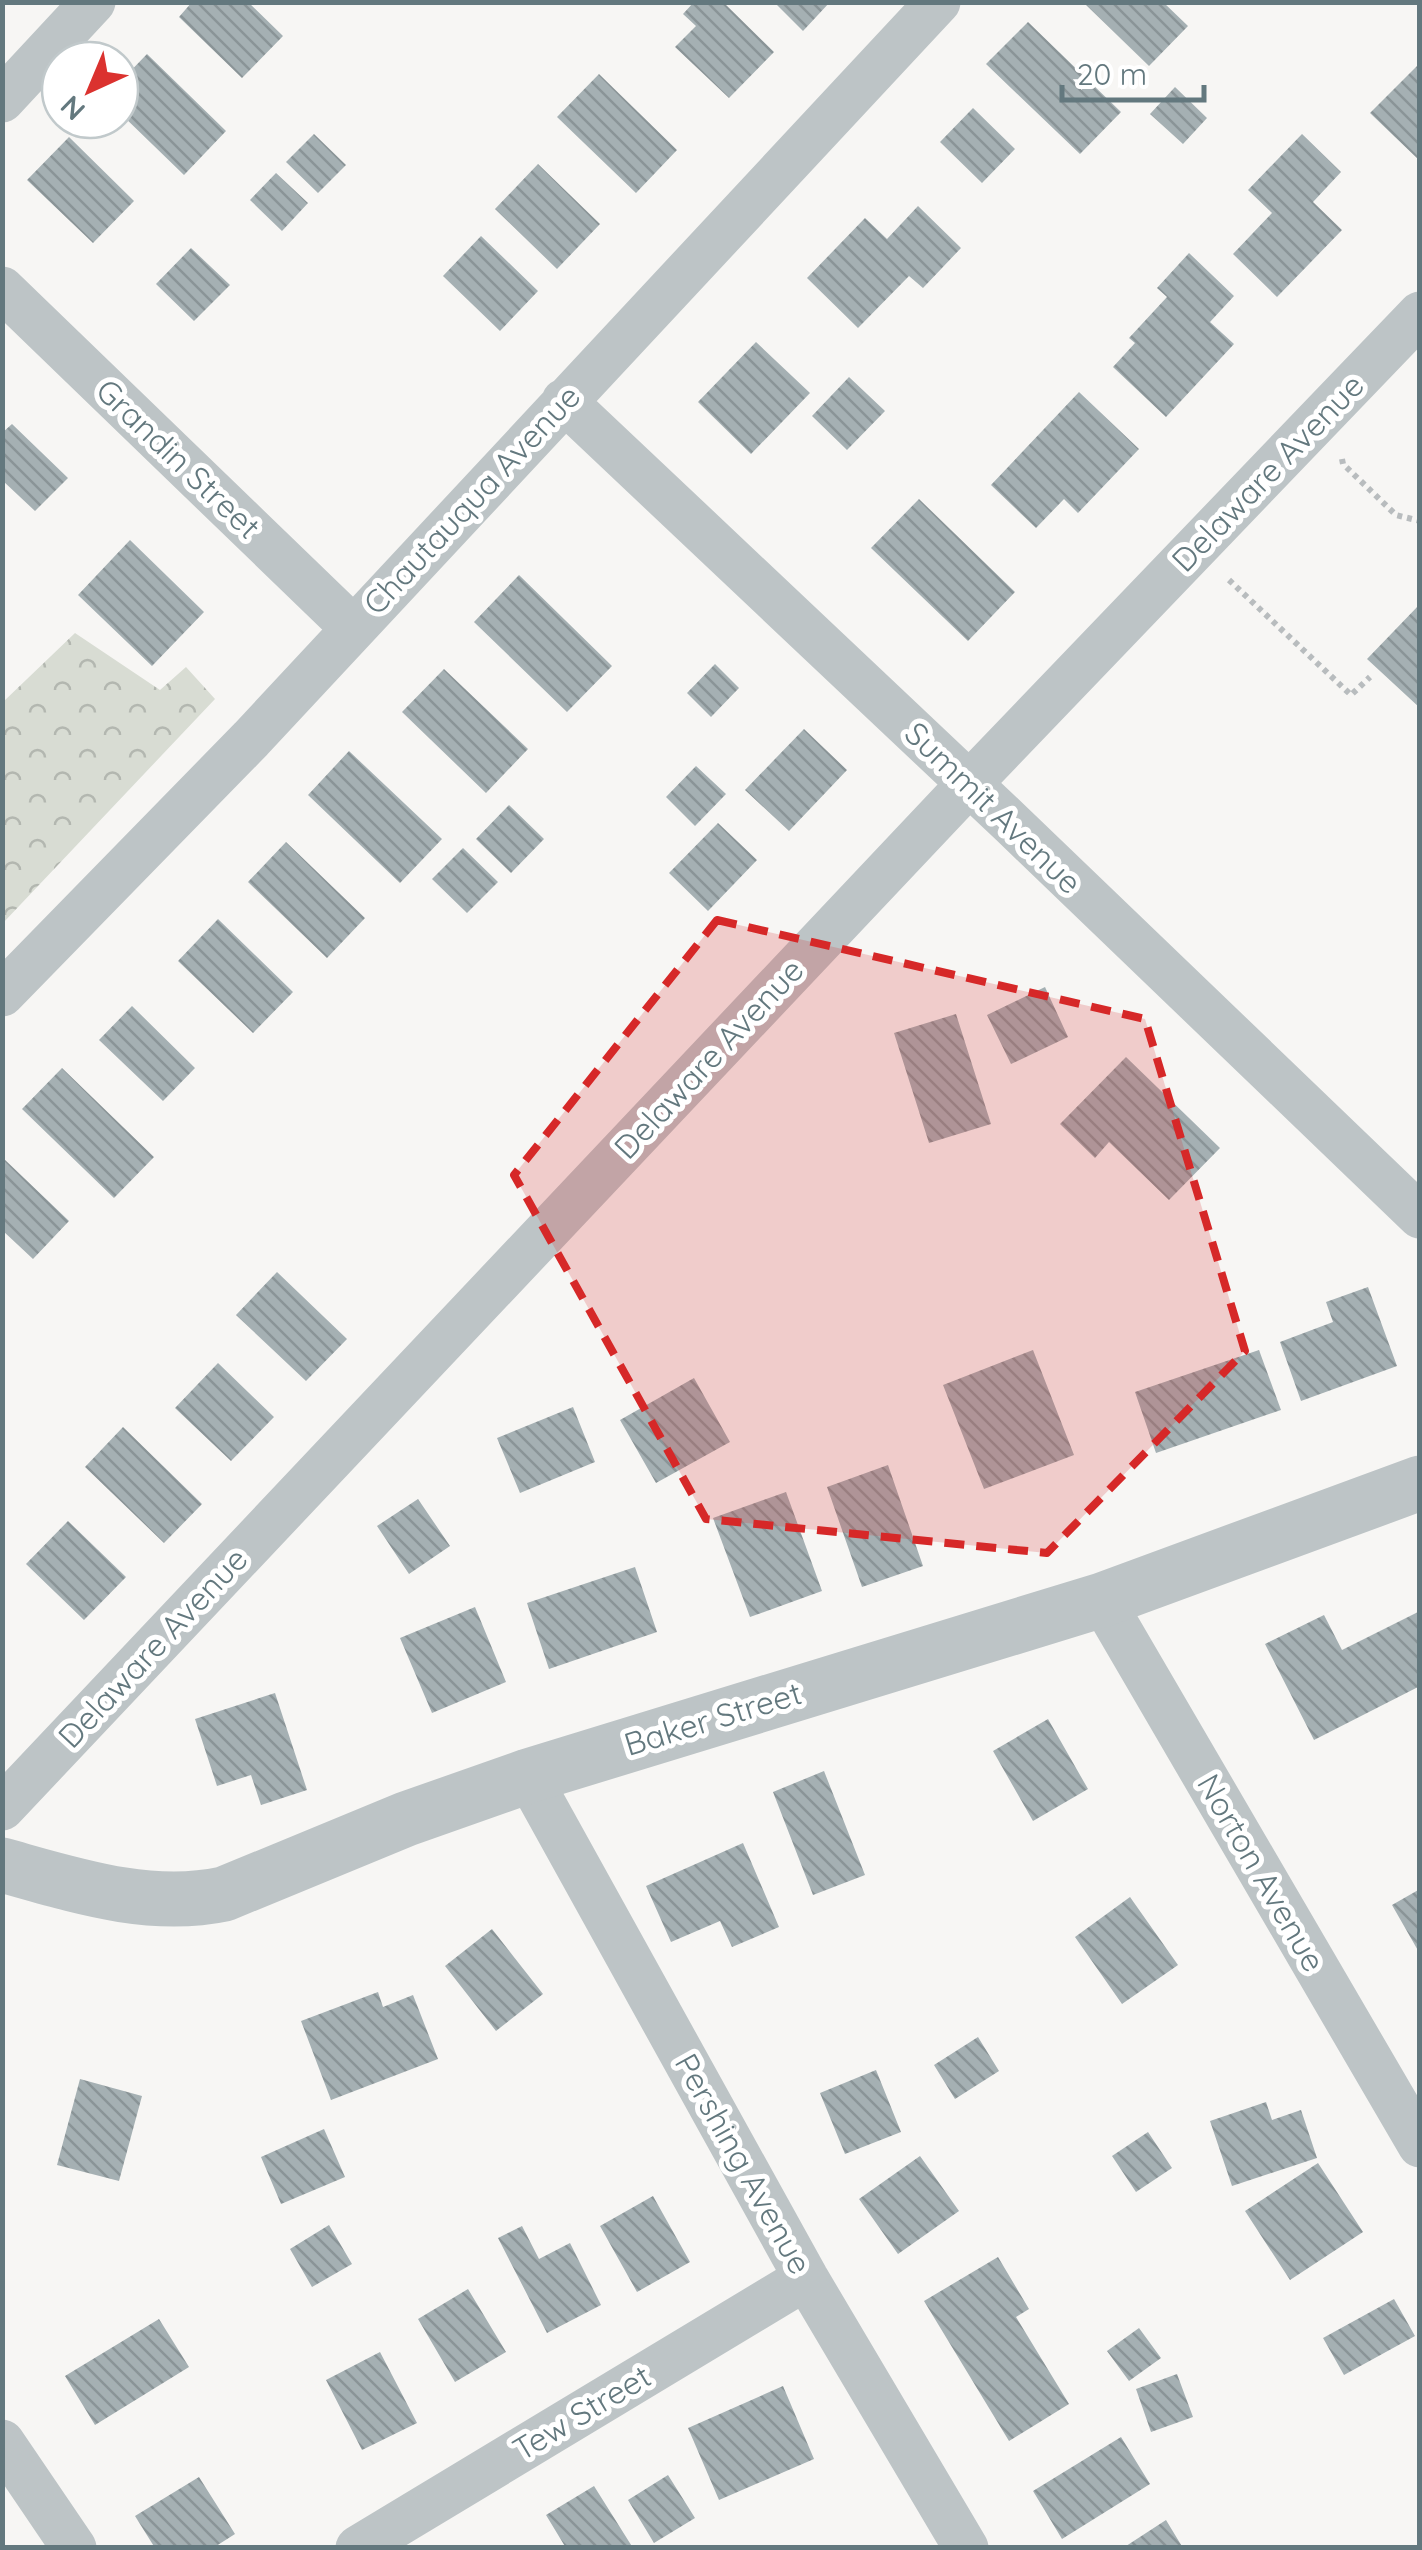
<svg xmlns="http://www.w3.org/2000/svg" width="1422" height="2550" font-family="Quicksand,sans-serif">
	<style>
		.forest { fill: url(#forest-crowns) }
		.building { fill: url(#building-back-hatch) }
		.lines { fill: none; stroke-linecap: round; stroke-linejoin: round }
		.path { stroke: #b8bcbe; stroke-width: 6; stroke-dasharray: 5 5; stroke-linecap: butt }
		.minor { stroke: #bdc4c6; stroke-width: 45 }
		.tertiary { stroke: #bdc4c6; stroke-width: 55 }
		.marked { fill: #d62828; fill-opacity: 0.2; stroke: #d62828; stroke-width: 8; stroke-dasharray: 20 12; stroke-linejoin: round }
		.labels { text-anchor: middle; stroke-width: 10; stroke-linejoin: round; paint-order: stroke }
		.street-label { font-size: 32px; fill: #63787e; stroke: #fff }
	</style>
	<defs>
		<pattern id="forest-crowns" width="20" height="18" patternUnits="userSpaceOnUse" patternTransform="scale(2.5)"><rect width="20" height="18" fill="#d8dcd3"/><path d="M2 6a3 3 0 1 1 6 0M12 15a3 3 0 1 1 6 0" fill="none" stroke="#b3b7b0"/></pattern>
		<pattern id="building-back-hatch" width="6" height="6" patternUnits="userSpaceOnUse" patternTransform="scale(2.5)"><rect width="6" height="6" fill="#a5b0b3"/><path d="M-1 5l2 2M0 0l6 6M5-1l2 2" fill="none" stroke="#8a9497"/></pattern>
	</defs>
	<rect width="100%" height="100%" fill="#f7f6f4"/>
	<path class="forest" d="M 75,633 L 160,690 L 186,667 L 215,699 L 3,923 L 3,702 Z"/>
	<path class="building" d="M 192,2 L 248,2 L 283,36 L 242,78 L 179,17 Z
		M 694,2 L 723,2 L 774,52 L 729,98 L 675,47 L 696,26 L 683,14 Z
		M 774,2 L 830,2 L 803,31 Z
		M 1083,2 L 1163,2 L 1188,26 L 1149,66 Z
		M 1028,22 L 1121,112 L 1080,154 L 986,64 Z
		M 147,54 L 226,131 L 184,175 L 120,113 L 120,82 Z
		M 1420,63 L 1420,161 L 1370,113 Z
		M 599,74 L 677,150 L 636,193 L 557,117 Z
		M 1175,87 L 1207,118 L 1183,144 L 1150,114 Z
		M 973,108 L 1015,149 L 982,183 L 940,142 Z
		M 314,134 L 346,165 L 318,193 L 286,162 Z
		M 1302,134 L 1341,172 L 1313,202 L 1342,230 L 1277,297 L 1233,254 L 1272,213 L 1248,190 Z
		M 69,137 L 134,201 L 93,243 L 27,180 Z
		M 538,164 L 600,224 L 557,269 L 495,209 Z
		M 276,173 L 308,203 L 282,231 L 250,200 Z
		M 918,206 L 961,248 L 923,288 L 909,276 L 858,328 L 807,278 L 865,218 L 887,239 Z
		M 481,236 L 538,291 L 500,331 L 443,276 Z
		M 191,248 L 230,285 L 194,321 L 156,284 Z
		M 1189,253 L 1234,296 L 1210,322 L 1234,344 L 1166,417 L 1113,367 L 1135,343 L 1129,338 L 1167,297 L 1157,288 Z
		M 756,342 L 810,393 L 751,454 L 698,402 Z
		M 849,377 L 885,411 L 847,450 L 812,416 Z
		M 1079,392 L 1139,449 L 1078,513 L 1064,499 L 1036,528 L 991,485 Z
		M 12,424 L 68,478 L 35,511 L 2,480 L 2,433 Z
		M 919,499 L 1015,592 L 968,641 L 871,548 Z
		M 130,540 L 204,612 L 152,666 L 78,595 Z
		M 519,575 L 612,666 L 567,712 L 474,622 Z
		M 1420,604 L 1420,708 L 1367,659 Z
		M 715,664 L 739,688 L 711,717 L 687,693 Z
		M 444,669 L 528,749 L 486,793 L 402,712 Z
		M 804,729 L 847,770 L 789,831 L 745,790 Z
		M 349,751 L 442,839 L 400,883 L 308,795 Z
		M 696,766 L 726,794 L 695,826 L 666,797 Z
		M 509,805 L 544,839 L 511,873 L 476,839 Z
		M 718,823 L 757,860 L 708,911 L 669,873 Z
		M 286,842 L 365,918 L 327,958 L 248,882 Z
		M 463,848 L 498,882 L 467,913 L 432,879 Z
		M 218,919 L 293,992 L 253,1033 L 178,961 Z
		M 1045,987 L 1068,1037 L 1011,1064 L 987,1015 Z
		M 132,1006 L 195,1068 L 163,1101 L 99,1040 Z
		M 956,1014 L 991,1124 L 929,1143 L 894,1033 Z
		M 1126,1057 L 1220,1148 L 1169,1200 L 1109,1142 L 1095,1158 L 1060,1124 Z
		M 62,1068 L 154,1157 L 114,1198 L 22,1109 Z
		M 2,1157 L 69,1221 L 33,1259 L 2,1230 Z
		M 277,1272 L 347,1339 L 306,1381 L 236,1315 Z
		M 1368,1287 L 1397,1366 L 1301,1401 L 1280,1342 L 1333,1322 L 1326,1302 Z
		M 1033,1350 L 1074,1455 L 984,1489 L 943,1385 Z
		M 1259,1350 L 1281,1410 L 1156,1453 L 1135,1392 Z
		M 218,1363 L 274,1417 L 231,1461 L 175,1408 Z
		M 694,1378 L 730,1442 L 656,1483 L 620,1420 Z
		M 573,1407 L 595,1462 L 520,1493 L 497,1438 Z
		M 123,1427 L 202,1504 L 164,1543 L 85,1467 Z
		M 888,1465 L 923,1566 L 862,1587 L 827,1487 Z
		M 786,1492 L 822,1591 L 750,1617 L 713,1518 Z
		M 418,1499 L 450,1546 L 409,1574 L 377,1526 Z
		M 68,1521 L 126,1577 L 84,1620 L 26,1564 Z
		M 635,1567 L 657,1632 L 549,1669 L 527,1603 Z
		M 475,1607 L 506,1682 L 432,1713 L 400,1638 Z
		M 1420,1611 L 1420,1686 L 1314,1740 L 1265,1644 L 1324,1615 L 1342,1650 Z
		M 275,1693 L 307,1790 L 261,1805 L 251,1775 L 217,1786 L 195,1719 Z
		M 1048,1719 L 1088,1789 L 1033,1821 L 993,1751 Z
		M 824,1771 L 865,1875 L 813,1895 L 773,1792 Z
		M 743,1843 L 779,1927 L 732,1947 L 720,1921 L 671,1942 L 646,1886 Z
		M 1420,1889 L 1420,1954 L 1392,1905 Z
		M 1130,1897 L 1178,1965 L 1122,2004 L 1075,1937 Z
		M 492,1929 L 543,1994 L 496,2031 L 445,1966 Z
		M 378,1992 L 383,2007 L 413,1995 L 438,2059 L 331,2100 L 301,2021 Z
		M 978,2037 L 999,2071 L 955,2099 L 934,2065 Z
		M 876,2070 L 901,2132 L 845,2154 L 820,2093 Z
		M 80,2079 L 142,2096 L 119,2181 L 57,2165 Z
		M 1266,2102 L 1272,2120 L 1301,2110 L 1317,2158 L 1232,2186 L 1210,2121 Z
		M 324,2129 L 345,2177 L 281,2204 L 261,2157 Z
		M 1148,2132 L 1172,2168 L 1136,2192 L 1112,2156 Z
		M 920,2156 L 959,2211 L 898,2254 L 859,2199 Z
		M 1318,2163 L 1363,2232 L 1290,2280 L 1245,2211 Z
		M 653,2196 L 690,2262 L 637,2292 L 600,2226 Z
		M 329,2225 L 352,2264 L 312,2287 L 290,2249 Z
		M 522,2226 L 539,2259 L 570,2243 L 601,2305 L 547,2333 L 498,2238 Z
		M 998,2257 L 1029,2309 L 1016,2317 L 1069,2404 L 1009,2441 L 924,2301 Z
		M 468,2289 L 506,2352 L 455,2382 L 418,2319 Z
		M 1394,2299 L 1415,2336 L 1344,2375 L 1323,2338 Z
		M 159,2319 L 189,2367 L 95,2425 L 65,2376 Z
		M 1139,2328 L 1161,2358 L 1129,2381 L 1107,2351 Z
		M 380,2352 L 417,2423 L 362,2450 L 326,2380 Z
		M 1177,2374 L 1193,2417 L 1151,2432 L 1136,2389 Z
		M 783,2386 L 814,2459 L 719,2500 L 688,2428 Z
		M 1121,2437 L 1150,2484 L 1062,2539 L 1033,2491 Z
		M 668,2475 L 695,2518 L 654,2543 L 628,2500 Z
		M 199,2477 L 235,2534 L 213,2548 L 155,2548 L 135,2516 Z
		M 594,2486 L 633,2548 L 566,2548 L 546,2515 Z
		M 1166,2520 L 1183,2548 L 1123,2548 Z"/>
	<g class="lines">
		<path class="path" d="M 1342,459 L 1343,464 L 1396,515 L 1420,521
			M 1229,580 L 1351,695 L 1370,677"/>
		<path class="minor" d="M 2,100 L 93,2
			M 2,289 L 353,628
			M 564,401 L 1012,824 L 1420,1216
			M 2,994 L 251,739 L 938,2
			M 1102,1600 L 1420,2145
			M 528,1776 L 806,2278 L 966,2548
			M 2,1808 L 969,784 L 1420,314
			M 2,2442 L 74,2548
			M 358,2548 L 806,2278"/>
		<path class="tertiary" d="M 2,1865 C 74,1885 149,1910 224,1894 L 406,1819 L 528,1776 L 1102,1600 L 1420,1483"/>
	</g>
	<path class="marked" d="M 717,920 L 1145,1019 L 1245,1351 L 1047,1553 L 706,1519 L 514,1175 Z"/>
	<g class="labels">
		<g class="street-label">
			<text transform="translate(178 459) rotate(44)" y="11">Grandin Street</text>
			<text transform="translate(1268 473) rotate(-46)" y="11">Delaware Avenue</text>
			<text transform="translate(472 500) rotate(-47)" y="11">Chautauqua Avenue</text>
			<text transform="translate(993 808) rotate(44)" y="11">Summit Avenue</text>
			<text transform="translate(709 1059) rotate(-47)" y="11">Delaware Avenue</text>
			<text transform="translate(153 1648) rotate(-47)" y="11">Delaware Avenue</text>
			<text transform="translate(713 1719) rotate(-17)" y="11">Baker Street</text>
			<text transform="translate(1261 1873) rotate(60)" y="11">Norton Avenue</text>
			<text transform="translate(743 2164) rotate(61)" y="11">Pershing Avenue</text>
			<text transform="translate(582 2413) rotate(-31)" y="11">Tew Street</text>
		</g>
	</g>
	<rect width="1422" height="2550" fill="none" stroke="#63787e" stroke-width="10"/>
	<g transform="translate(90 90) rotate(224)"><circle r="48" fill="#ffffff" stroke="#c1c9cb" stroke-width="2.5"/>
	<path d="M0-8L18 38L0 25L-18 38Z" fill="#db322f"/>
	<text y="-15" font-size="28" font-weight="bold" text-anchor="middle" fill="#63787e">N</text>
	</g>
	<path d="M1062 85v15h142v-15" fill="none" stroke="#63787e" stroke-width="5"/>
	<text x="1077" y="85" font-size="30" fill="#63787e" stroke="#ffffff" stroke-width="8" paint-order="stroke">20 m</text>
</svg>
